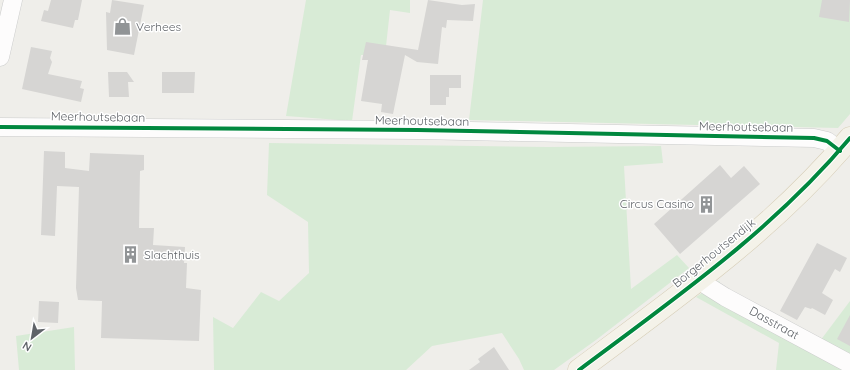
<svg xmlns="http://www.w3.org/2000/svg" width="850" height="370" font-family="Quicksand,sans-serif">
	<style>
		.green { fill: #d8ebd6 }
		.building { fill: #d6d5d3 }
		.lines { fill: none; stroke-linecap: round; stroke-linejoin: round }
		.minor-casing { stroke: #cbcccc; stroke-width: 19 }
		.major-casing { stroke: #d7ceb8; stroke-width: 23 }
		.minor { stroke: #fdfcfc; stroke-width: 18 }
		.major { stroke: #f4f2e9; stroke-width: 22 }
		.cycleway-casing { stroke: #fff; stroke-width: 6 }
		.cycleway { stroke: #00873e; stroke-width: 4 }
		.labels { text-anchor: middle; stroke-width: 3; stroke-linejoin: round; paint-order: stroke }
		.poi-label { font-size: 12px; fill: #5f6368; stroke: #fff; text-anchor: start }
		.street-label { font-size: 12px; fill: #5f6368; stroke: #fff }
	</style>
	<rect width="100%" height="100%" fill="#efeeea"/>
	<path class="green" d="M 306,0 L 410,0 L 410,13 L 390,10 L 385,55 L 361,55 L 352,121 L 286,116 Z
		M 483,0 L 850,0 L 850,114 L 838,128 L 469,120 Z
		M 269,143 L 547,147 L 661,146 L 663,163 L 624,166 L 631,289 L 677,255 L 689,268 L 596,340 L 554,370 L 524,370 L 519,359 L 502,333 L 432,346 L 406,370 L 214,370 L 213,317 L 233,328 L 261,292 L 279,301 L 309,273 L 308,222 L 267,195 Z
		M 719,281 L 724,290 L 820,341 L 850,301 L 850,370 L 776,370 L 779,343 L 696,297 Z
		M 74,327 L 75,370 L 19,370 L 16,336 Z"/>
	<path class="building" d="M 51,0 L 82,0 L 78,20 L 75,20 L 73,28 L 41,21 L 44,10 L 48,11 Z
		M 112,0 L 144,5 L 134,55 L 107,50 L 106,12 L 110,13 Z
		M 428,0 L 462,5 L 475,4 L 473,21 L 447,20 L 446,28 L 442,27 L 438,64 L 417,62 L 405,55 L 393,114 L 381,112 L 382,104 L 361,101 L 368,60 L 362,60 L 366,42 L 418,50 Z
		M 822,0 L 850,0 L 849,22 L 819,17 Z
		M 31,47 L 52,51 L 50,58 L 52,62 L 48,74 L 82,81 L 80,88 L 84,89 L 81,102 L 22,89 Z
		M 108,72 L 127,72 L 134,82 L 128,82 L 129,97 L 109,97 Z
		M 162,72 L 195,72 L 194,93 L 162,93 Z
		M 430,75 L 461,75 L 461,88 L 449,88 L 449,97 L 446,97 L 446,105 L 430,105 Z
		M 44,151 L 65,152 L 65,168 L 89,171 L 90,153 L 144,155 L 144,170 L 140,171 L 139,228 L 154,228 L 153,245 L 185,247 L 184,263 L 187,263 L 186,288 L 201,290 L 199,341 L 101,338 L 102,301 L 78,300 L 76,288 L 79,187 L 57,186 L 55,236 L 41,235 Z
		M 720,165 L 731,178 L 744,166 L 760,184 L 680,254 L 654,224 Z
		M 817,243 L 847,258 L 840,272 L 835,269 L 822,293 L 833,300 L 825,315 L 812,308 L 811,309 L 805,307 L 797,320 L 780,311 Z
		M 39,301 L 59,302 L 58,323 L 38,322 Z
		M 850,315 L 850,346 L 837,339 Z
		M 494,347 L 509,370 L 469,370 L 480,362 L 478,359 Z"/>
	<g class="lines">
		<defs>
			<path id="minor" d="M 0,57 L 13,0
				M 0,127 L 417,130 L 814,138 L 827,141 L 840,151
				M 698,280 L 725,297 L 850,364"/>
			<path id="major" d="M 579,370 C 674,299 773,230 850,138"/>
		</defs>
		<use href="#minor" class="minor-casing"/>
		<use href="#major" class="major-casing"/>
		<use href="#minor" class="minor"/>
		<use href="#major" class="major"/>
		<defs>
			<path id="cycleway" d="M 0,127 L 417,130 L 814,138 L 827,141 L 840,151
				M 579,370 C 674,299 773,230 850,138"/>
		</defs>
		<use href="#cycleway" class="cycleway-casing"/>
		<use href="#cycleway" class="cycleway"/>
	</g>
	<defs>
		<symbol id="shop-bare" viewBox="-9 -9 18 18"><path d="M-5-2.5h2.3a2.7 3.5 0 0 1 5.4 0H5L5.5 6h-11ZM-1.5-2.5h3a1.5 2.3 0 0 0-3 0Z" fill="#919496" stroke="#fff" stroke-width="2.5" paint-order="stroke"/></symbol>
		<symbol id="building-bare" viewBox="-9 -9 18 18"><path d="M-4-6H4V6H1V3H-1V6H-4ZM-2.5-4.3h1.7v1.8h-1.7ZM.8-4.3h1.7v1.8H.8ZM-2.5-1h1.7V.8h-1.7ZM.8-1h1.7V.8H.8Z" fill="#919496" stroke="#fff" stroke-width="2.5" paint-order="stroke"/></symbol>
	</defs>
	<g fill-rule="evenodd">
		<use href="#shop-bare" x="110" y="14" width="25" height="25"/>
		<use href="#building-bare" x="694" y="192" width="25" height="25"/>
		<use href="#building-bare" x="118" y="242" width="25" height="25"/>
	</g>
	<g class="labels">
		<g class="poi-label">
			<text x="136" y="31">Verhees</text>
			<text x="694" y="208" text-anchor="end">Circus Casino</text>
			<text x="144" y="259">Slachthuis</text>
		</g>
		<g class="street-label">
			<text transform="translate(98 117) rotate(1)" y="4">Meerhoutsebaan</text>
			<text transform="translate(422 121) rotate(1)" y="4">Meerhoutsebaan</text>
			<text transform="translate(746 127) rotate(1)" y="4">Meerhoutsebaan</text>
			<text transform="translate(714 253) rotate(-39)" y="4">Borgerhoutsendijk</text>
			<text transform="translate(774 323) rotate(29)" y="4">Dasstraat</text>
		</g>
	</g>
	<g transform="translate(32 338) rotate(211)" stroke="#ffffff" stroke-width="3" paint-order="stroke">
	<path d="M0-3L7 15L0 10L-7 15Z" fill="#5f6368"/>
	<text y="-6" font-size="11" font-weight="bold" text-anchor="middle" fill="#5f6368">N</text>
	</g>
</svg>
